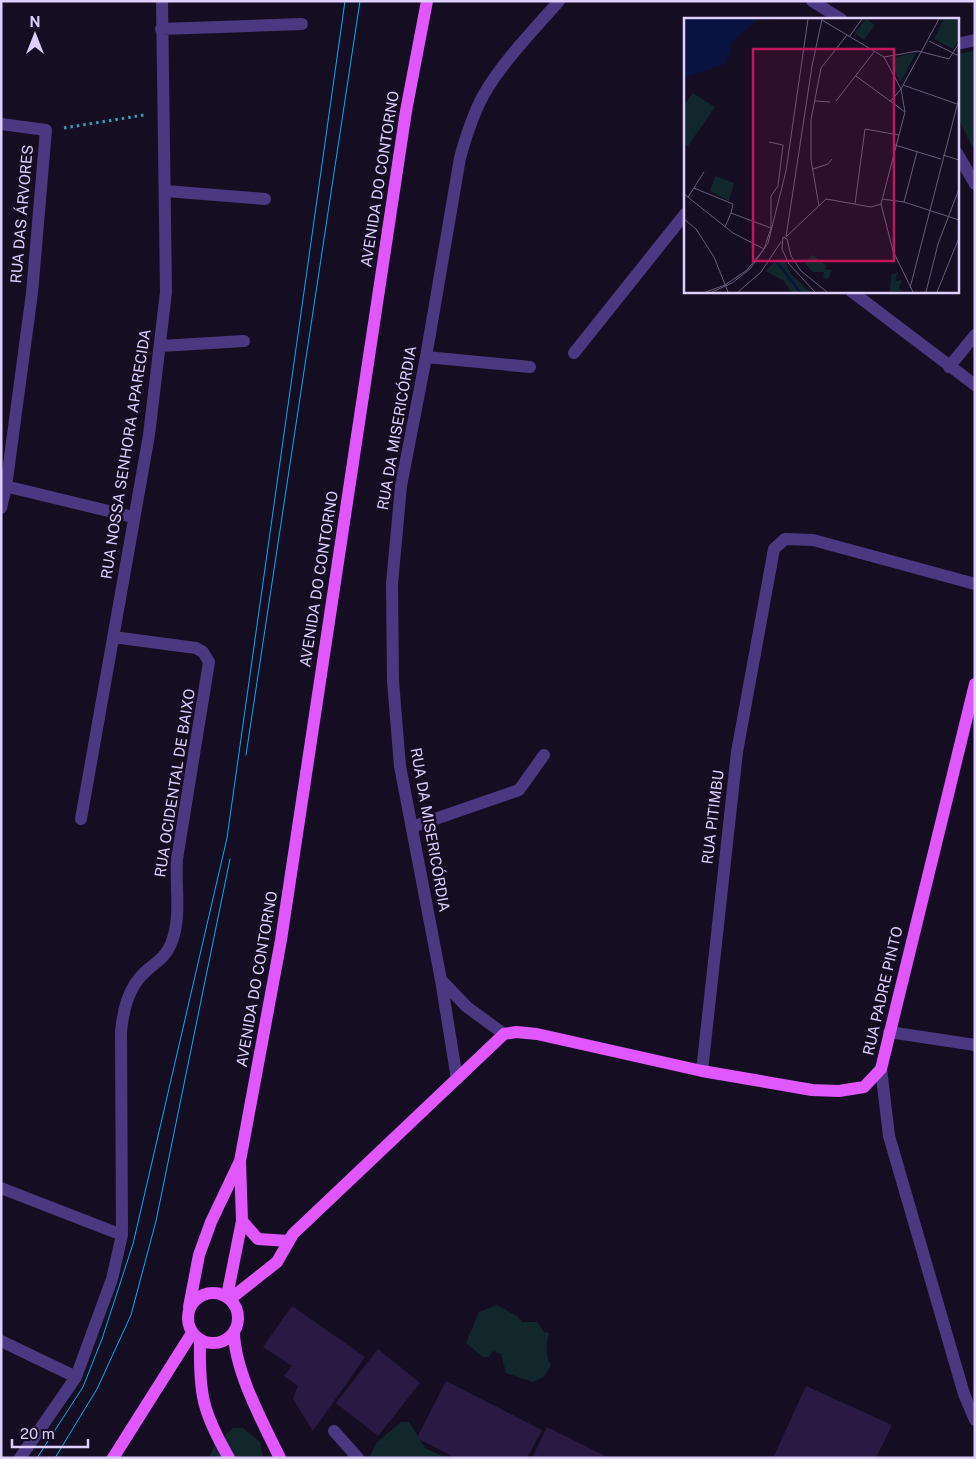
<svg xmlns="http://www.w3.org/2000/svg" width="976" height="1459" font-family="'Public Sans',sans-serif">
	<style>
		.green { fill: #11272c }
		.building { fill: #2a1a43 }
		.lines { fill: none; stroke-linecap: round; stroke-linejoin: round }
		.path { stroke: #2fa0b3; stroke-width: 3; stroke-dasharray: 2.5 4; stroke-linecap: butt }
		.minor { stroke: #4a3981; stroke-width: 12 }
		.major { stroke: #e157fe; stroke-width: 12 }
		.tram { stroke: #02adf8; stroke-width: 1 }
		.labels { text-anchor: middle; stroke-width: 5; stroke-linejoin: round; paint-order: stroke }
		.street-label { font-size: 15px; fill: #decfff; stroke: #150e22 }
		.inset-river { fill: none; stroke: #0a123f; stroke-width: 2.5 }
		.inset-road { fill: none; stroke: #655b7a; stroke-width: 1 }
		.view { fill: #c2185b; fill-opacity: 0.15; stroke: #c2185b; stroke-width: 2.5 }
		.inset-edge { fill: none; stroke: #decfff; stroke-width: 2.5 }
	</style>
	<rect width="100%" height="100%" fill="#150e22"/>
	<path class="green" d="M 975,51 L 975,152 L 957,116 L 957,54 Z
		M 497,1305 L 517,1316 L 522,1322 L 537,1322 L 544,1332 L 549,1333 C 546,1343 545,1357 551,1365 L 544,1377 L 533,1382 L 506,1373 L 501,1354 L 493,1351 L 489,1357 L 483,1357 L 466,1343 L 479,1312 Z
		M 401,1422 L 409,1422 L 425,1448 L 446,1458 L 369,1458 L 377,1442 Z
		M 233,1428 L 243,1428 L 260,1442 L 263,1458 L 209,1458 L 214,1446 Z"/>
	<path class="building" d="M 292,1306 L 365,1357 L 313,1431 L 293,1399 L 298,1386 L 284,1376 L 292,1366 L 263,1347 Z
		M 378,1349 L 420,1383 L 378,1436 L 336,1403 Z
		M 446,1381 L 542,1430 L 527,1458 L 456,1458 L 417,1438 Z
		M 806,1386 L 892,1425 L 876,1458 L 773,1458 Z
		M 547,1427 L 609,1458 L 532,1458 Z"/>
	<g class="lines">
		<path class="path" d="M 64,128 L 144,115"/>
		<path class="minor" d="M 812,1 L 841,19
			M 161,29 L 302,24
			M 957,44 L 975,40
			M 1,124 L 46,130 L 32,293 L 6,487 L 1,508
			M 957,153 L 975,184
			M 166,191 L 265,199
			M 851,291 L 975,385
			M 161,346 L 244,341
			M 574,353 L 685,214
			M 426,357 L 530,367
			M 949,367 L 975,335
			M 1,485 L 133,517
			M 113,637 L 196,648 L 203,652 L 209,662 L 177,859 C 175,886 182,917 171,944 C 165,958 156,962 145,972 C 128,988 123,1010 121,1032 L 122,1235
			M 81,819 L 149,435 L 166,292 L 162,1
			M 412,827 L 519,790 L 544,755
			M 441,980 L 467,1007 L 504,1034
			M 889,1032 L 975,1045
			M 881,1069 L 889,1136 L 964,1394 L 975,1420
			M 702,1071 L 737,752 L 774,549 L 785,539 L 813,540 L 975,584
			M 457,1079 L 441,980 L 400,766 L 393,681 L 392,584 L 401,486 L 426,357 L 460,158 C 466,136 473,114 484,94 C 504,60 533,31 559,1
			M 1,1188 L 122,1235 L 112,1279 L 76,1377 L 20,1458
			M 1,1341 L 76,1377
			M 334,1431 L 358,1458"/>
		<path class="major" d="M 242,1221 L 258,1239 L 289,1241
			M188 1318a25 25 0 1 1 50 0a25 25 0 1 1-50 0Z
			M 227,1296 L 242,1221 L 240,1161 L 281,940 L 406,111 L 427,1
			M 230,1299 L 277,1262 L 293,1234 L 504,1034 L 516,1032 L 537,1034 L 702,1071 L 812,1090 L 839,1091 L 864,1087 L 881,1069 L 975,684
			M 189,1307 L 199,1255 L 211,1222 L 239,1163
			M 234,1333 C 235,1372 263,1423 280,1458
			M 200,1340 C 199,1394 202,1411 229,1458
			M 113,1458 L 192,1333"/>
		<path class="tram" d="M 246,755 L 360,1
			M 37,1458 L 83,1387 L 102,1339 L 133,1244 L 227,838 L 345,1
			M 55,1458 L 97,1389 L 131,1315 L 156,1221 L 230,859"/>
	</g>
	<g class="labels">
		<g class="street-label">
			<text transform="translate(380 179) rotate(-81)" y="5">AVENIDA DO CONTORNO</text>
			<text transform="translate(22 214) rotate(-85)" y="5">RUA DAS ÁRVORES</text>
			<text transform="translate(397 428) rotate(-80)" y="5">RUA DA MISERICÓRDIA</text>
			<text transform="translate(126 454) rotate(-81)" y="5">RUA NOSSA SENHORA APARECIDA</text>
			<text transform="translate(319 579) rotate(-81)" y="5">AVENIDA DO CONTORNO</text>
			<text transform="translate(175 783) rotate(-81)" y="5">RUA OCIDENTAL DE BAIXO</text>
			<text transform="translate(713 817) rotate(-83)" y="5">RUA PITIMBU</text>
			<text transform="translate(430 830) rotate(80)" y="5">RUA DA MISERICÓRDIA</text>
			<text transform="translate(257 979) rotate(-80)" y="5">AVENIDA DO CONTORNO</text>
			<text transform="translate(883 991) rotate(-77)" y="5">RUA PADRE PINTO</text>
		</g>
	</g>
	<g transform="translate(684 18)">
		<rect width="275" height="275" fill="#150e22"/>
		<path d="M 182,1 L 191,7 L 180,22 L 171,15 ZM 260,1 L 275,1 L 275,21 L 269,31 L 250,21 ZM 232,35 L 217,63 L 215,63 L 206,40 ZM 9,75 L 31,89 L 4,128 L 0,126 L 0,87 ZM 31,158 L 50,165 L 45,183 L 26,173 ZM 128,237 L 142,247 L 141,251 L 148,252 L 144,261 L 139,260 L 140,254 L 129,254 L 123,248 L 121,245 ZM 100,241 L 107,256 L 126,274 L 107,274 L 100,263 L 82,253 L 90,244 L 100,244 ZM 214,254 L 211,263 L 218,262 L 215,270 L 218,273 L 206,274 L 207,257 Z" fill="#11272c"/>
		<path d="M 0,1 L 74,1 L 49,23 L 41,46 L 0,60 Z" fill="#0a123f"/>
		<path class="inset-river" d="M 92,243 L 116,274"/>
		<path class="inset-road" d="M 138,2 L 200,39 L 234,33 L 265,41 L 275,25M 165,19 L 178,1M 245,23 L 275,38M 200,39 L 217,71 L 206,84M 172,58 L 221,94M 219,67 L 273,86M 131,83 L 146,84M 152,83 L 190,34M 85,124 L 99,127 L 94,168 L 87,178 L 87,210M 211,127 L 257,141M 259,137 L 275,142M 129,151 L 144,146 L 148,141M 10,170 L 49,186 L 47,195 L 87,210 L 80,231 L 63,252 L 41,267 L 22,274M 0,176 L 49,215 L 80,231M 4,179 L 20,154M 198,181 L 220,184 L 275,202M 220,184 L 233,134M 171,186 L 181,111 L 215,117M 197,186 L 209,233 L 229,274M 135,188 L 127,142 L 127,102 L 137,50 L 163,17M 0,201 L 12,211 L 30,239 L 44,274M 41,209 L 47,195M 102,219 L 142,181 L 187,189 L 197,186 L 221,94 L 217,71 L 255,1M 102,219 L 128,48 L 138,1M 226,270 L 275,80M 28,274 L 48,265 L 66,251 L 84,225 L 102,153 L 124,1M 54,274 L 77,254 L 97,224M 131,274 L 105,246 L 98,231 L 99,219 L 103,221 L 107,238 L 117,253 L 143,274M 242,274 L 254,226 L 275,171M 253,274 L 275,220"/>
		<path class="view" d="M 69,31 L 210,31 L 210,243 L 69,243 Z"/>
		<rect width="275" height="275" class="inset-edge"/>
	</g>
	<rect width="976" height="1459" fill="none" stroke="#decfff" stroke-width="5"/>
	<g transform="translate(35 35)" stroke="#150e22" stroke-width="4" paint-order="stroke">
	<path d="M0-4L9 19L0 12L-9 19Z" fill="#decfff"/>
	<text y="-8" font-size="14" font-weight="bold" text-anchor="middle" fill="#decfff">N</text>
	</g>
	<path d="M12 1439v8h76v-8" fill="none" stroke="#decfff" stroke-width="2.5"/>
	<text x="20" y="1439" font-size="15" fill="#decfff" stroke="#150e22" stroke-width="4" paint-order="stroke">20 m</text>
</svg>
